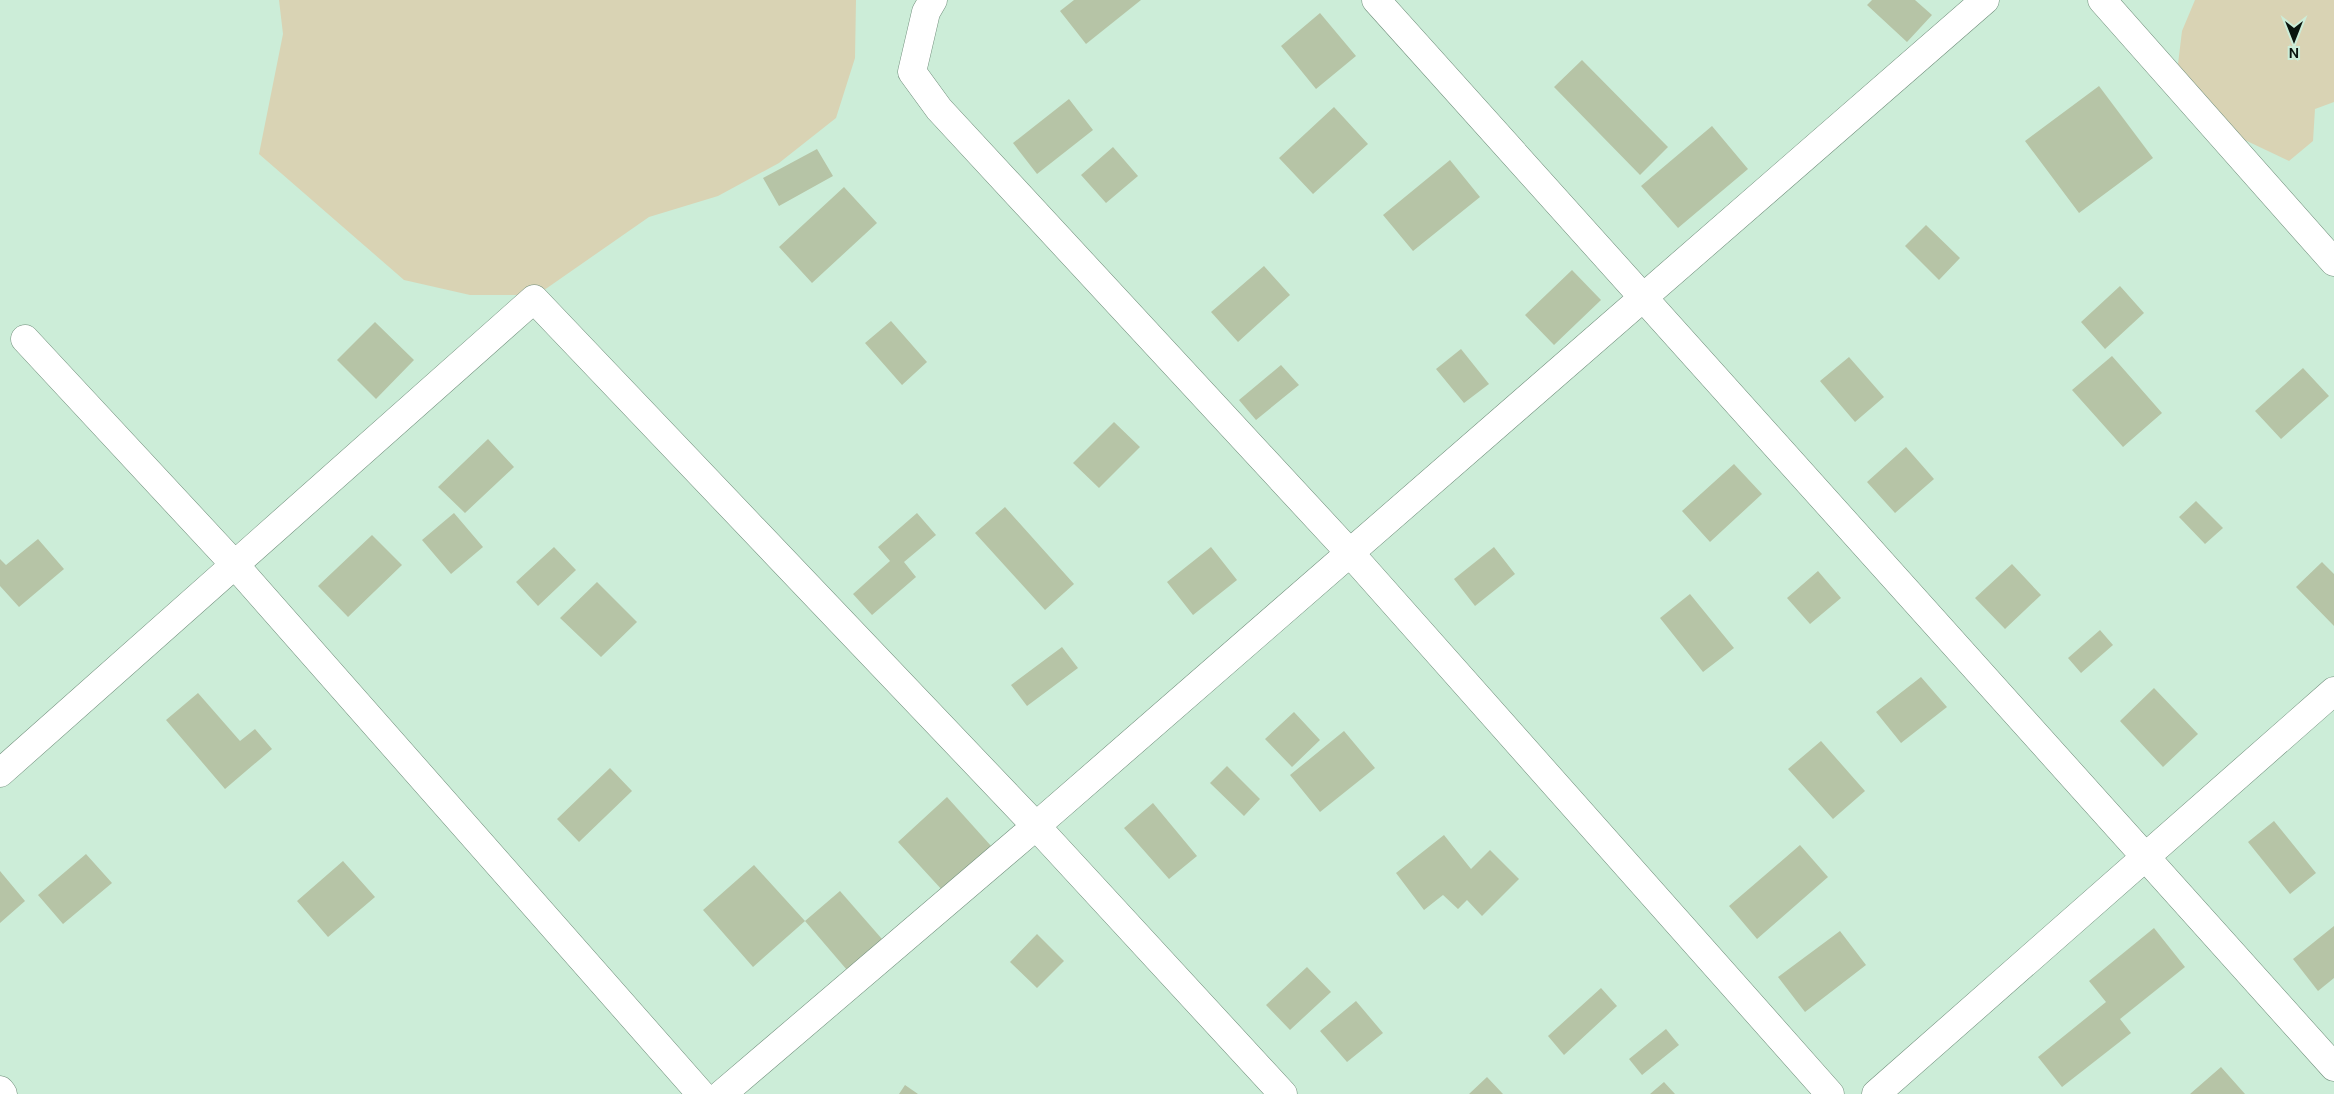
<svg xmlns="http://www.w3.org/2000/svg" width="2334" height="1094" font-family="'DM Sans',sans-serif">
	<style>
		.green { fill: #d9d3b4 }
		.building { fill: #b6c4a6 }
		.lines { fill: none; stroke-linecap: round; stroke-linejoin: round }
		.minor-casing { stroke: #6f8d7a; stroke-width: 29 }
		.minor { stroke: #fff; stroke-width: 28 }
	</style>
	<rect width="100%" height="100%" fill="#ccedd8"/>
	<path class="green" d="M 279,0 L 856,0 L 855,58 L 836,118 L 779,163 L 718,196 L 649,217 L 537,295 L 470,295 L 404,280 L 259,154 L 283,34 Z
		M 2195,0 L 2334,0 L 2334,102 L 2315,109 L 2313,141 L 2289,161 L 2230,133 L 2186,96 L 2178,64 L 2182,31 Z"/>
	<path class="building" d="M 1074,0 L 1141,0 L 1086,44 L 1060,11 Z
		M 1872,0 L 1915,0 L 1932,15 L 1907,42 L 1867,5 Z
		M 1320,13 L 1356,56 L 1316,89 L 1281,46 Z
		M 1582,60 L 1668,147 L 1640,175 L 1554,87 Z
		M 2099,86 L 2153,158 L 2079,213 L 2025,141 Z
		M 1069,99 L 1093,130 L 1037,174 L 1013,143 Z
		M 1334,107 L 1368,144 L 1313,194 L 1279,158 Z
		M 1712,126 L 1748,169 L 1678,228 L 1641,186 Z
		M 1113,147 L 1138,176 L 1106,203 L 1081,175 Z
		M 817,149 L 833,176 L 779,206 L 763,178 Z
		M 1450,160 L 1480,197 L 1413,251 L 1383,215 Z
		M 844,187 L 877,223 L 812,283 L 779,247 Z
		M 1926,225 L 1960,258 L 1939,280 L 1905,246 Z
		M 1264,266 L 1290,295 L 1238,342 L 1211,312 Z
		M 1572,270 L 1601,300 L 1554,345 L 1525,315 Z
		M 2120,286 L 2144,313 L 2105,349 L 2081,322 Z
		M 891,321 L 927,362 L 902,385 L 865,343 Z
		M 375,322 L 414,360 L 376,399 L 337,360 Z
		M 1461,349 L 1489,384 L 1464,403 L 1436,369 Z
		M 2112,356 L 2162,413 L 2123,447 L 2072,390 Z
		M 1849,357 L 1884,397 L 1855,422 L 1820,381 Z
		M 1281,365 L 1299,385 L 1256,420 L 1239,400 Z
		M 2303,368 L 2329,396 L 2281,439 L 2255,411 Z
		M 1114,422 L 1140,447 L 1099,488 L 1073,463 Z
		M 488,439 L 514,467 L 465,513 L 438,487 Z
		M 1906,447 L 1934,479 L 1895,513 L 1867,482 Z
		M 1734,464 L 1762,494 L 1710,542 L 1682,511 Z
		M 2196,501 L 2223,528 L 2205,544 L 2179,517 Z
		M 1005,507 L 1074,584 L 1045,610 L 975,533 Z
		M 454,513 L 483,547 L 451,574 L 422,540 Z
		M 917,513 L 936,535 L 904,562 L 916,577 L 872,615 L 853,594 L 890,561 L 878,547 Z
		M 372,535 L 402,565 L 348,617 L 318,586 Z
		M 38,539 L 64,569 L 19,607 L 0,586 L 0,559 L 6,565 Z
		M 554,547 L 576,570 L 538,606 L 516,582 Z
		M 1211,547 L 1237,580 L 1193,615 L 1167,582 Z
		M 1494,547 L 1515,574 L 1475,606 L 1454,579 Z
		M 2322,562 L 2334,574 L 2334,626 L 2296,587 Z
		M 2012,564 L 2041,595 L 2005,629 L 1975,598 Z
		M 1818,571 L 1841,598 L 1810,624 L 1787,598 Z
		M 597,582 L 637,622 L 601,657 L 560,618 Z
		M 1690,594 L 1734,648 L 1703,672 L 1660,618 Z
		M 2100,630 L 2113,645 L 2081,673 L 2068,658 Z
		M 1062,647 L 1078,668 L 1027,706 L 1011,685 Z
		M 1921,677 L 1947,707 L 1901,743 L 1876,712 Z
		M 2154,688 L 2198,734 L 2163,767 L 2120,721 Z
		M 198,693 L 240,741 L 255,729 L 272,749 L 225,789 L 166,720 Z
		M 1294,712 L 1320,740 L 1292,767 L 1265,739 Z
		M 1344,731 L 1375,768 L 1320,812 L 1290,775 Z
		M 1821,741 L 1865,791 L 1833,819 L 1788,769 Z
		M 1227,766 L 1260,799 L 1244,816 L 1210,783 Z
		M 610,768 L 632,791 L 579,842 L 557,819 Z
		M 947,797 L 992,847 L 943,891 L 898,842 Z
		M 1153,803 L 1197,856 L 1169,879 L 1124,828 Z
		M 2274,821 L 2316,873 L 2290,894 L 2248,842 Z
		M 1444,835 L 1471,869 L 1490,850 L 1519,879 L 1482,916 L 1467,900 L 1458,909 L 1443,895 L 1424,910 L 1396,873 Z
		M 1800,845 L 1828,877 L 1757,939 L 1729,906 Z
		M 86,854 L 112,883 L 63,924 L 38,895 Z
		M 343,861 L 375,897 L 328,937 L 297,901 Z
		M 754,865 L 805,921 L 840,891 L 882,939 L 847,970 L 805,921 L 753,967 L 703,910 Z
		M 0,871 L 25,901 L 0,923 Z
		M 2334,926 L 2334,978 L 2318,991 L 2293,959 Z
		M 2154,928 L 2185,967 L 2120,1019 L 2131,1033 L 2062,1087 L 2038,1057 L 2106,1002 L 2089,981 Z
		M 1840,931 L 1866,965 L 1805,1012 L 1778,977 Z
		M 1037,934 L 1064,961 L 1037,988 L 1010,962 Z
		M 1307,967 L 1331,992 L 1290,1030 L 1266,1005 Z
		M 1601,988 L 1617,1006 L 1564,1055 L 1548,1036 Z
		M 1356,1001 L 1383,1033 L 1347,1062 L 1320,1031 Z
		M 1666,1029 L 1679,1045 L 1642,1075 L 1629,1059 Z
		M 2221,1067 L 2245,1094 L 2190,1094 Z
		M 1487,1077 L 1503,1094 L 1469,1094 Z
		M 1664,1082 L 1675,1094 L 1650,1094 Z
		M 905,1085 L 918,1094 L 899,1094 Z"/>
	<g class="lines">
		<defs>
			<path id="minor" d="M 933,0 L 926,12 L 912,72 L 939,109 L 1350,553 L 1830,1094
				M 1376,0 L 2334,1067
				M 2102,0 L 2334,262
				M 25,339 L 235,565 L 701,1094
				M 0,773 L 534,299 L 1036,826 L 1283,1094
				M 0,1090 L 3,1094
				M 722,1094 L 1036,826 L 1985,0
				M 1876,1094 L 2334,691"/>
		</defs>
		<use href="#minor" class="minor-casing"/>
		<use href="#minor" class="minor"/>
	</g>
	<g transform="translate(2294 40) rotate(180)" stroke="#ccedd8" stroke-width="4" paint-order="stroke">
	<path d="M0-4L9 19L0 12L-9 19Z" fill="#0a150f"/>
	<text y="-8" font-size="14" font-weight="bold" text-anchor="middle" fill="#0a150f">N</text>
	</g>
</svg>
